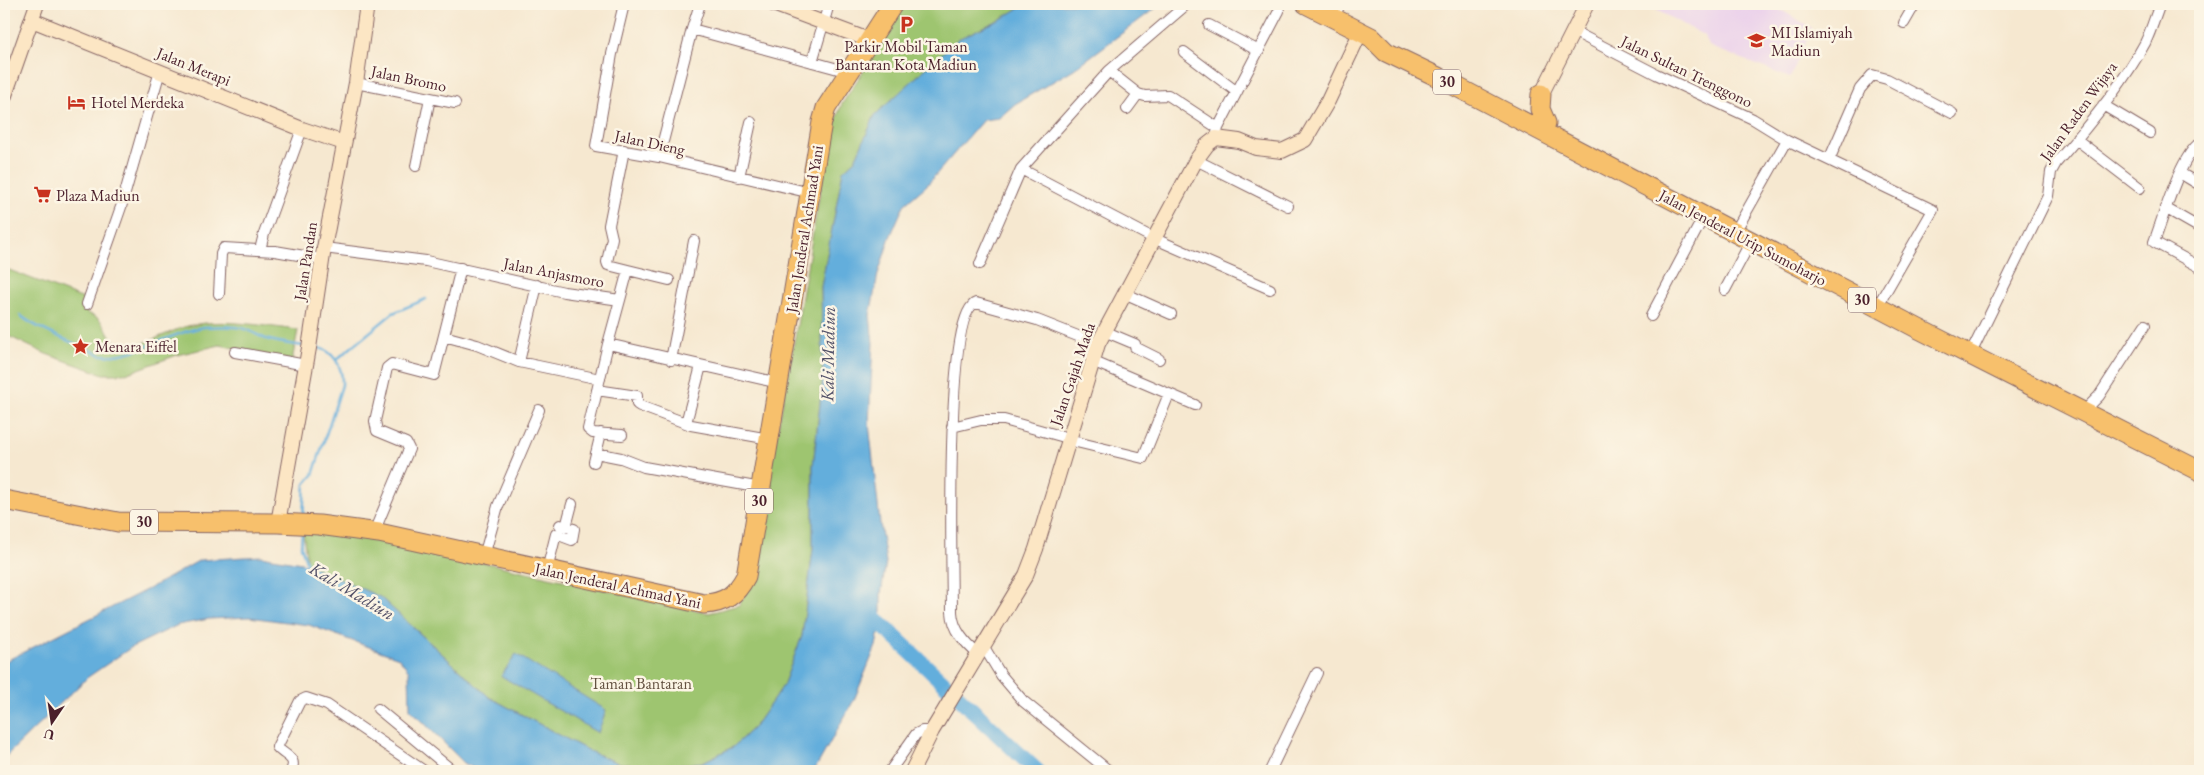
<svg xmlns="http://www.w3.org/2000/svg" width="2204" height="775" font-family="'EB Garamond',serif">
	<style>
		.built { fill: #ebd1eb }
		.green { fill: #9ec570; stroke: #74724e }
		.water { fill: #63aedc; stroke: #566684 }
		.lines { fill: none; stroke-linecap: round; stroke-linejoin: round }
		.stream { stroke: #63aedc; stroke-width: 2.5 }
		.river { stroke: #63aedc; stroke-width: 16 }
		.street-casing { stroke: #866565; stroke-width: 12 }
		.secondary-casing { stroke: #866565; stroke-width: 16 }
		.highway-casing { stroke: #866565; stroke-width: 21 }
		.street { stroke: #fff; stroke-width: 10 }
		.secondary { stroke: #fce6c4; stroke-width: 14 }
		.highway { stroke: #f7c06c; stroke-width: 19 }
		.labels { text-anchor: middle; stroke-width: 5; stroke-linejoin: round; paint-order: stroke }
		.shield { fill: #fcf5e5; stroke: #7f5f63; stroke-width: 1 }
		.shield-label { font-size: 15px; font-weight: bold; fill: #4a1f2b }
		.poi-label { font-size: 16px; fill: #4a1f2b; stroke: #fcf5e5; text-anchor: start }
		.street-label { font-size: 16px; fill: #4a1f2b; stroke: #fcf5e5 }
		.park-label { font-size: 16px; fill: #635140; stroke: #fcf5e5 }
		.water-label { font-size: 18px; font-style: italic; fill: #535169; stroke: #fcf5e5 }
	</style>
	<rect width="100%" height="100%" fill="#fcf5e5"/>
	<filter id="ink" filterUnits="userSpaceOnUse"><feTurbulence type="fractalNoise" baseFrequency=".02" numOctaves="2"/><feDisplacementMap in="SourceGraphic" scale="10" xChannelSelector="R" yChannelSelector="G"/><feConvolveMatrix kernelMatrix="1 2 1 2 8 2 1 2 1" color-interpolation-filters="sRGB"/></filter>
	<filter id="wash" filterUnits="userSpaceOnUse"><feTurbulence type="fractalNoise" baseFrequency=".0096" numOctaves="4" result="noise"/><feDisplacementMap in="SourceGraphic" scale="20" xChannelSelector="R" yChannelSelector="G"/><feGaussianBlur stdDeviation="1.12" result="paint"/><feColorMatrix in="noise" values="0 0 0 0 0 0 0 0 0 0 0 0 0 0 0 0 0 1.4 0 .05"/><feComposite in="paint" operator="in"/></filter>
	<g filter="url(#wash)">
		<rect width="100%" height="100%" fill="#f6e8d0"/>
		<path class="built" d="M 1645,4 L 1763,4 L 1783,11 L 1812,28 L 1790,78 L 1709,46 L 1705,36 Z"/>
		<path class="green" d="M 906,4 L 1026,4 L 1001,19 L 958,39 L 875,115 L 855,160 L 843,171 L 821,287 L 823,377 L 813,466 L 813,549 L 802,636 L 783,686 L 755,726 L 733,747 L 703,762 L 660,768 L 618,763 L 589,751 L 489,697 L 380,597 L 307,564 L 303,531 L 366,536 L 709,613 L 739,605 L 748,588 L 795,337 L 830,134 L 842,104 Z
			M 4,268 L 89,301 L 87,313 C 91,315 98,317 101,321 C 109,330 108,340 123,345 C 136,350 170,331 184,327 C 217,317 264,326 298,330 L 292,361 L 220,345 L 177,355 L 131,372 L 117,374 L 103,374 L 46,354 L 4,334 Z"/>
		<path class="water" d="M 1026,4 L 1161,4 L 1074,69 L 1015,104 L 999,118 L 983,120 L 927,185 L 904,205 L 890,237 L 878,274 L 870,315 L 873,343 L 869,424 L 880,523 L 886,562 L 881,594 L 881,622 L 876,646 L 854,700 L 814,771 L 479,771 L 464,763 L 410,709 L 409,671 L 399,658 L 309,625 L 249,617 L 209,619 L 178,625 L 132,647 L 88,677 L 4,758 L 4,662 L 150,588 L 200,560 L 261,556 L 307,564 L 380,597 L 489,697 L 589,751 L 618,763 L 660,768 L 703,762 L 733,747 L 755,726 L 783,686 L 802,636 L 813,549 L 813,466 L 823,377 L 821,287 L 843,171 L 855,160 L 875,115 L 958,39 L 1001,19 Z
			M 516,654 L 606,710 L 598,733 L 501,676 Z"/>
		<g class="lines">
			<path class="stream" d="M 20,315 C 35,329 80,345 101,355 C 134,359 170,332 204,327 C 215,326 235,326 245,329 C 253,332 259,336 266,339 C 279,343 291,344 304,346
				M 336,360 L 393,313 L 426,299
				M 303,518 L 305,484 L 313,475 L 342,385 C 343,366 333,349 314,347
				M 302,531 L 301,546 L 308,567"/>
			<path class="river" d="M 865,609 L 1037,771"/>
		</g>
	</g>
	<g filter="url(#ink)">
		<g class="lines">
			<defs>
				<path id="street" d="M 624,4 L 612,54 L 596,146 L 659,157 L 811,193
					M 700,4 L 692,29 L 849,72
					M 1334,18 L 1340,4
					M 1904,23 L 1915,4
					M 1209,25 L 1259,51
					M 1573,31 L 1656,74 L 1753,119 L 1787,140 L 1933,210 L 1881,300
					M 1184,52 L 1237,92
					M 812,62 L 829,4
					M 1109,71 L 1138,94 L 1145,96 L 1168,95 L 1218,128
					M 356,83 L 455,103
					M 2103,105 L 2150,133
					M 1127,109 L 1138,94
					M 1216,138 L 1218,128 L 1279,11
					M 2076,139 L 2140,188
					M 2200,143 C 2180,156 2163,219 2154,242 L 2200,267
					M 659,157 L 692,29
					M 1196,160 L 1288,206
					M 1829,160 L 1860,89 L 1872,75 L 1887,79 L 1952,113
					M 416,166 L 430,98
					M 1021,169 L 1153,238 L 1270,289
					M 2180,173 L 2200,185
					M 739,177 L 751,122
					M 2165,208 L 2200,228
					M 1740,223 L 1787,140
					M 324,248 L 426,261 L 564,292 L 620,300 L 608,344 L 779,383
					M 260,250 L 264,234 L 302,129
					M 980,264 L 1021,169 L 1109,71 L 1187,4
					M 628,270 L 669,280
					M 1725,290 L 1751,241
					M 1124,293 L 1171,314
					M 219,294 L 221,254 L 224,248 L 275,251 L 322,259
					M 620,300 L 628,270 L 608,265 L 607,262 L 612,238 L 609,225 L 624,150
					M 87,304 L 121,207 L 160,71
					M 1651,316 L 1704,216
					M 1104,331 L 1135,344 L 1135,347 L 1159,359
					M 444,336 L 477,345 L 519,362 L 600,379
					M 608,344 L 588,429 L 593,433 L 622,435
					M 1974,347 L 2048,196 L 2051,172 L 2056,163 C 2086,129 2123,84 2145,43 C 2151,31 2155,17 2160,4
					M 235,352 L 306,365
					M 671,360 L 694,241
					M 1092,361 L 1195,405
					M 519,362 L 537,285
					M 597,390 L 637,396 L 637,404 L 640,406 L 691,425 L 770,439
					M 2090,405 L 2099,396 L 2145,325
					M 686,423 L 701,366
					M 952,427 L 981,420 L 1004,420 L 1068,438
					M 1068,440 L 1143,458 L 1169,394
					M 596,453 L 621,458 L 644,467 L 761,488
					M 594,462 L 601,433
					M 566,527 L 572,504
					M 374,532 L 409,449 L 406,443 L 377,431 L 375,421 L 387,368 L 392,364 L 434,375 L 461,268
					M 484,556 L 498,506 L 539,410
					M 547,570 L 556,534 L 572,540 L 574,529 L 560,525
					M 984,647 L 1001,675 L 1023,701 L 1109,771
					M 979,655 C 965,643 953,630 952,612 C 952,572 944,313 976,303 L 1037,320 L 1098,344
					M 378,709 L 453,771
					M 291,771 C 298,757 284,756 277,747 L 300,701 L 306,698 L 327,705 L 424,771
					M 890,771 L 916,734 L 922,731 L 932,731
					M 1270,771 L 1317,673"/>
				<path id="secondary" d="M 773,4 L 869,40
					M 32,20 L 302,129 L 344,143
					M 4,98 L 37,4
					M 1538,101 L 1587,4
					M 278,523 L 309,348 L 324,248 L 356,83 L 367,4
					M 912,771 L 932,731 L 1026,575 L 1036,549 L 1098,344 L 1196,160 L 1207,145 L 1216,138 L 1239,141 L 1256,148 L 1282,151 L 1305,140 L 1328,101 L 1361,31"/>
				<path id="highway" d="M 1306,4 L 1371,37 L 1386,52 L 1438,77 L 1917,328 L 2200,471
					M 1541,94 L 1540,109 L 1546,123
					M 4,500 L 118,522 L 278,523 L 319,525 L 379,533 L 704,604 C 725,603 736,595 746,576 L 822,122 L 826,108 L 893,4"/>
			</defs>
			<use href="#street" class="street-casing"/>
			<use href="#secondary" class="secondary-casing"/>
			<use href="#highway" class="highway-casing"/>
			<use href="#street" class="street"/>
			<use href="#secondary" class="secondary"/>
			<use href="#highway" class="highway"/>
		</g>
	</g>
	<defs>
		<symbol id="parking-bare" viewBox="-9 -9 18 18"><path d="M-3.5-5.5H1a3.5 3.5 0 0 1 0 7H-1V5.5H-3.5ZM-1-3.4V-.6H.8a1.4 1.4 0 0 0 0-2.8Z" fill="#c8321e" stroke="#fcf5e5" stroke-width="2.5" paint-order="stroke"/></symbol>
		<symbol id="school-bare" viewBox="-9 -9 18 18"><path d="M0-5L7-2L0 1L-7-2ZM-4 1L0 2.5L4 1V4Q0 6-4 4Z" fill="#c8321e" stroke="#fcf5e5" stroke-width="2.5" paint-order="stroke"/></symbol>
		<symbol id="hotel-bare" viewBox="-9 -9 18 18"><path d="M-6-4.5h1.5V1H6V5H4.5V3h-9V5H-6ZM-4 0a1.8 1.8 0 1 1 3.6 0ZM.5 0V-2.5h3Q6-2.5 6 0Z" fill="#c8321e" stroke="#fcf5e5" stroke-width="2.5" paint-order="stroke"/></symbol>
		<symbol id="supermarket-bare" viewBox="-9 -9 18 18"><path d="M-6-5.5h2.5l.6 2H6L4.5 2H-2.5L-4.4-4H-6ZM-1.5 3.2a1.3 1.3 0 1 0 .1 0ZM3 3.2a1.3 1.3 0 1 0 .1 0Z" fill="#c8321e" stroke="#fcf5e5" stroke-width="2.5" paint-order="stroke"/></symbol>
		<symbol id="sight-bare" viewBox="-9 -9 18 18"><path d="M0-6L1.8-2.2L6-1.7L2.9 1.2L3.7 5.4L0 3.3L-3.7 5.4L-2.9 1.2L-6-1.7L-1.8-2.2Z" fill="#c8321e" stroke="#fcf5e5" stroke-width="2.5" paint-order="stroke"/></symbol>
	</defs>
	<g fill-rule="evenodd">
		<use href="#parking-bare" x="894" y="12" width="25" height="25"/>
		<use href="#school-bare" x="1744" y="28" width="25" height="25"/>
		<use href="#hotel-bare" x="64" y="90" width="25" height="25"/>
		<use href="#supermarket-bare" x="30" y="182" width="25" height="25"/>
		<use href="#sight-bare" x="68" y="334" width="25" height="25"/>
	</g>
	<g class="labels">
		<g class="shield">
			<rect x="1433" y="69.5" width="28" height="25" rx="4"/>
			<rect x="1848" y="287.5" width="28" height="25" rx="4"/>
			<rect x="745" y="488.5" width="28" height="25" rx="4"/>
			<rect x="130" y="509.5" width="28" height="25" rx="4"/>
		</g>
		<g class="shield-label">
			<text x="1447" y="87">30</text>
			<text x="1862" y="305">30</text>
			<text x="759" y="506">30</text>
			<text x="144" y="527">30</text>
		</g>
		<g class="poi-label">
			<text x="1771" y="38">MI Islamiyah<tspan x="1771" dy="18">Madiun</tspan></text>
			<text x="906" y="52" text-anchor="middle">Parkir Mobil Taman<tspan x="906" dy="18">Bantaran Kota Madiun</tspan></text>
			<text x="91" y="108">Hotel Merdeka</text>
			<text x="56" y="201">Plaza Madiun</text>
			<text x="95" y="352">Menara Eiffel</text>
		</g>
		<g class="street-label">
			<text transform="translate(194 66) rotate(22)" y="6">Jalan Merapi</text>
			<text transform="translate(1687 71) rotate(26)" y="6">Jalan Sultan Trenggono</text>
			<text transform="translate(409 78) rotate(12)" y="6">Jalan Bromo</text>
			<text transform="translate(2078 111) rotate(-54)" y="6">Jalan Raden Wijaya</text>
			<text transform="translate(650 142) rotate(12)" y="6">Jalan Dieng</text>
			<text transform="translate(804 229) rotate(-81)" y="6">Jalan Jenderal Achmad Yani</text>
			<text transform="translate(1743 237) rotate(28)" y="6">Jalan Jenderal Urip Sumoharjo</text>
			<text transform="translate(305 261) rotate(-81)" y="6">Jalan Pandan</text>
			<text transform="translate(554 272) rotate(11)" y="6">Jalan Anjasmoro</text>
			<text transform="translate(1072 374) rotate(-71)" y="6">Jalan Gajah Mada</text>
			<text transform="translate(618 585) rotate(12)" y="6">Jalan Jenderal Achmad Yani</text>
		</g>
		<g class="park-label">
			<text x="641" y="689">Taman Bantaran</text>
		</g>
		<g class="water-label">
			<text transform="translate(828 354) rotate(-89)" y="6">Kali Madiun</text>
			<text transform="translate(352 591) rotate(31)" y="6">Kali Madiun</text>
		</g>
	</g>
	<rect width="2204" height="775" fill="none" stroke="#fcf5e5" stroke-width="20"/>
	<g transform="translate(52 722) rotate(193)" stroke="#fcf5e5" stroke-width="4" paint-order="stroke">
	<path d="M0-4L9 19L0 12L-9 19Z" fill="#4a1f2b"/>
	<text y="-8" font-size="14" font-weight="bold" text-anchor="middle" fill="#4a1f2b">U</text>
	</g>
</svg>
